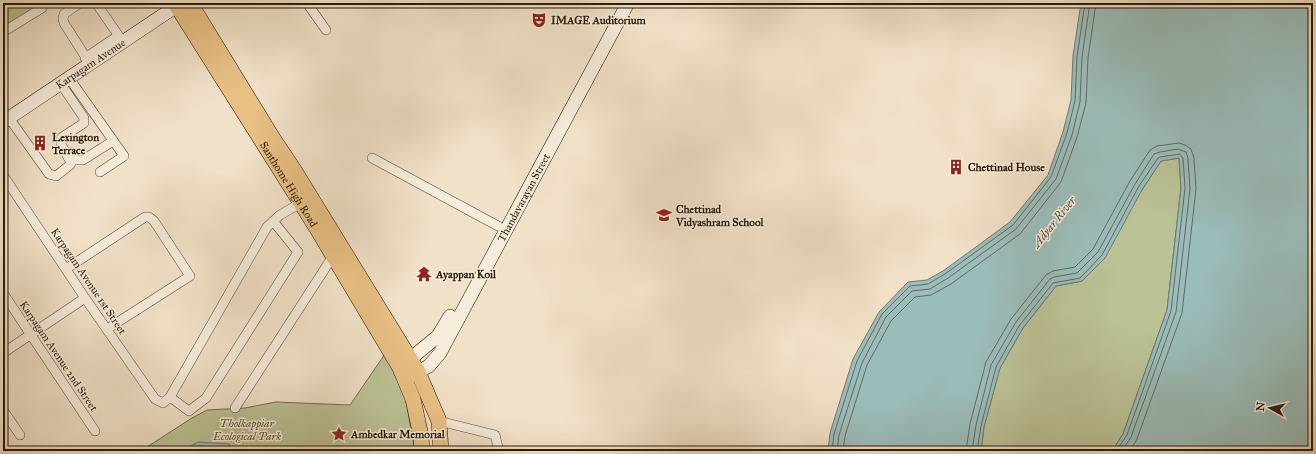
<svg xmlns="http://www.w3.org/2000/svg" width="1316" height="454" font-family="'IM FELL Great Primer',serif">
	<style>
		.green { fill: #bbc295; stroke: #726e4f }
		.water { fill: #9bbdba; stroke: #6d7c73 }
		.lines { fill: none; stroke-linecap: round; stroke-linejoin: round }
		.shore { stroke: #626c62; stroke-width: 1 }
		.street-casing { stroke: #5a4c39; stroke-width: 10 }
		.secondary-casing { stroke: #281b09; stroke-width: 14 }
		.primary-casing { stroke: #281b09; stroke-width: 16 }
		.street { stroke: #f6ecdb; stroke-width: 9 }
		.secondary { stroke: #f6ecdb; stroke-width: 13 }
		.primary { stroke: #e8c084; stroke-width: 15 }
		.labels { text-anchor: middle; stroke-width: 3; stroke-linejoin: round; paint-order: stroke }
		.poi-label { font-size: 11px; font-weight: bold; fill: #281b09; stroke: #f6ecdb; text-anchor: start }
		.street-label { font-size: 11px; fill: #281b09; stroke: #f6ecdb }
		.park-label { font-size: 11px; font-style: italic; fill: #544d33; stroke: #f6ecdb }
		.water-label { font-size: 12px; font-style: italic; fill: #505447; stroke: #f6ecdb }
	</style>
	<rect width="100%" height="100%" fill="#f1e1c8"/>
	<filter id="stains"><feTurbulence type="fractalNoise" baseFrequency=".005" numOctaves="4"/><feColorMatrix values="0 0 0 0 .2 0 0 0 0 .09 0 0 0 0 .02 0 0 0 .5 -.17"/></filter>
	<radialGradient id="worn" r=".72"><stop offset=".6" stop-color="#630" stop-opacity="0"/><stop offset="1" stop-color="#630" stop-opacity=".3"/></radialGradient>
	<path class="green" d="M 3,3 L 38,3 L 40,7 L 3,30 Z
		M 1179,158 L 1181,188 L 1167,310 L 1123,434 L 1112,451 L 981,451 L 984,427 L 1000,368 L 1023,328 L 1056,286 L 1082,281 L 1161,161 Z
		M 385,354 L 405,396 L 415,451 L 112,451 L 147,447 L 192,418 L 207,410 L 245,408 L 276,402 L 350,405 Z"/>
	<path class="water" d="M 1081,3 L 1313,3 L 1313,451 L 1112,451 L 1123,434 L 1167,310 L 1181,188 L 1179,158 L 1161,161 L 1143,188 L 1105,258 L 1082,281 L 1056,286 L 1023,328 L 1000,368 L 984,427 L 981,451 L 828,451 L 830,433 L 853,359 L 879,312 L 908,282 L 927,280 L 943,271 L 1010,222 L 1048,175 L 1063,132 L 1071,100 L 1073,56 Z
		M 198,442 L 229,444 L 233,451 L 182,451 Z"/>
	<g class="lines">
		<path class="shore" d="M 190,451 L 199,446 L 226,448 L 228,451
			M 832,451 L 834,434 L 857,361 L 882,314 L 910,286 L 928,284 L 945,274 L 1013,225 L 1051,177 L 1067,133 L 1075,101 L 1077,57 L 1085,3
			M 837,451 L 839,435 L 862,363 L 886,317 L 912,291 L 930,289 L 948,278 L 1016,229 L 1056,179 L 1072,135 L 1080,102 L 1082,57 L 1090,3
			M 843,451 L 845,436 L 867,365 L 891,321 L 915,297 L 931,295 L 951,284 L 1020,234 L 1061,182 L 1077,137 L 1086,103 L 1088,58 L 1096,3
			M 966,451 L 970,424 L 986,362 L 1011,319 L 1046,275 L 1053,271 L 1075,267 L 1093,249 L 1130,181 L 1150,150 L 1157,146 L 1179,143 L 1185,145 L 1191,149 L 1194,158 L 1196,189 L 1182,313 L 1137,439 L 1130,451
			M 972,451 L 976,425 L 991,365 L 1016,322 L 1050,279 L 1054,277 L 1077,273 L 1098,252 L 1135,184 L 1154,154 L 1160,152 L 1178,149 L 1186,152 L 1188,158 L 1190,189 L 1176,312 L 1131,437 L 1122,451
			M 977,451 L 981,426 L 996,367 L 1019,326 L 1053,283 L 1080,278 L 1102,255 L 1139,186 L 1158,158 L 1160,157 L 1180,154 L 1183,158 L 1185,188 L 1171,311 L 1127,435 L 1116,451"/>
		<defs>
			<path id="street" d="M 80,3 L 64,14 L 63,19 L 64,23 L 90,64
				M 96,3 L 123,42
				M 307,3 L 326,30
				M 3,32 L 42,8 L 43,6 L 43,3
				M 85,58 L 118,36
				M 69,78 L 124,156 L 100,172
				M 9,118 L 49,174 L 56,176 L 70,165 L 71,163 L 61,144 L 61,138 L 84,123 L 84,118 L 61,84
				M 70,152 L 76,160 L 83,160 L 113,141
				M 372,158 L 498,226
				M 3,175 L 85,298 L 155,399 L 163,403 L 170,397 L 267,227 L 280,215 L 301,203
				M 66,269 L 145,217 L 149,217 L 154,221 L 190,276 L 107,329
				M 3,293 L 95,431
				M 3,353 L 85,298
				M 170,397 L 189,411 L 206,398 L 298,252 L 273,221
				M 235,408 L 333,256
				M 3,410 L 20,435
				M 439,421 L 495,435 L 499,451"/>
			<g id="secondary">
				<path id="s1" d="M 3,122 L 181,3"/>
				<path d="M 403,365 L 438,336 L 450,316"/>
				<path id="s2" d="M 410,376 L 429,366 L 440,353 L 628,3"/>
			</g>
			<g id="primary">
				<path id="s3" d="M 175,3 L 316,227 L 400,368 L 413,399 L 421,436 L 422,451"/>
				<path d="M 190,3 L 272,137 L 294,170 L 418,372 L 439,421 L 441,451"/>
			</g>
		</defs>
		<use href="#street" class="street-casing"/>
		<use href="#secondary" class="secondary-casing"/>
		<use href="#primary" class="primary-casing"/>
		<use href="#street" class="street"/>
		<use href="#secondary" class="secondary"/>
		<use href="#primary" class="primary"/>
	</g>
	<defs>
		<symbol id="theatre-bare" viewBox="-9 -9 18 18"><path d="M-5-5.5Q0-4 5-5.5V0Q5 5 0 6Q-5 5-5 0ZM-3.3-2.5H-1v1.5H-3.3ZM1-2.5H3.3v1.5H1ZM-2.8 1Q0 5.5 2.8 1Z" fill="#8f2418" stroke="#f6ecdb" stroke-width="2.5" paint-order="stroke"/></symbol>
		<symbol id="building-bare" viewBox="-9 -9 18 18"><path d="M-4-6H4V6H1V3H-1V6H-4ZM-2.5-4.3h1.7v1.8h-1.7ZM.8-4.3h1.7v1.8H.8ZM-2.5-1h1.7V.8h-1.7ZM.8-1h1.7V.8H.8Z" fill="#8f2418" stroke="#f6ecdb" stroke-width="2.5" paint-order="stroke"/></symbol>
		<symbol id="school-bare" viewBox="-9 -9 18 18"><path d="M0-5L7-2L0 1L-7-2ZM-4 1L0 2.5L4 1V4Q0 6-4 4Z" fill="#8f2418" stroke="#f6ecdb" stroke-width="2.5" paint-order="stroke"/></symbol>
		<symbol id="temple-bare" viewBox="-9 -9 18 18"><path d="M0-6L5-2H3V0L6.5 2.5H4V6H1.5V3h-3V6H-4V2.5H-6.5L-3 0V-2H-5Z" fill="#8f2418" stroke="#f6ecdb" stroke-width="2.5" paint-order="stroke"/></symbol>
		<symbol id="sight-bare" viewBox="-9 -9 18 18"><path d="M0-6L1.8-2.2L6-1.7L2.9 1.2L3.7 5.4L0 3.3L-3.7 5.4L-2.9 1.2L-6-1.7L-1.8-2.2Z" fill="#8f2418" stroke="#f6ecdb" stroke-width="2.5" paint-order="stroke"/></symbol>
	</defs>
	<g fill-rule="evenodd">
		<use href="#theatre-bare" x="528" y="9" width="22" height="22"/>
		<use href="#building-bare" x="29" y="132" width="22" height="22"/>
		<use href="#building-bare" x="945" y="156" width="22" height="22"/>
		<use href="#school-bare" x="653" y="204" width="22" height="22"/>
		<use href="#temple-bare" x="413" y="263" width="22" height="22"/>
		<use href="#sight-bare" x="328" y="423" width="22" height="22"/>
	</g>
	<g class="labels">
		<g class="poi-label">
			<text x="551" y="24">IMAGE Auditorium</text>
			<text x="52" y="141">Lexington<tspan x="52" dy="13">Terrace</tspan></text>
			<text x="968" y="171">Chettinad House</text>
			<text x="676" y="213">Chettinad<tspan x="676" dy="13">Vidyashram School</tspan></text>
			<text x="436" y="278">Ayappan Koil</text>
			<text x="351" y="438">Ambedkar Memorial</text>
		</g>
		<g class="street-label">
			<text dy="4" stroke="none"><textPath href="#s1" startOffset="105">Karpagam Avenue</textPath></text>
			<text dy="4" stroke="none"><textPath href="#s3" startOffset="214">Santhome High Road</textPath></text>
			<text dy="4" stroke="none"><textPath href="#s2" startOffset="215">Thandavarayan Street</textPath></text>
			<text transform="translate(89 281) rotate(56)" y="4">Karpagam Avenue 1st Street</text>
			<text transform="translate(59 356) rotate(56)" y="4">Karpagam Avenue 2nd Street</text>
		</g>
		<g class="park-label">
			<text x="247" y="427">Tholkappiar<tspan x="247" dy="13">Ecological Park</tspan></text>
		</g>
		<g class="water-label">
			<text transform="translate(1054 222) rotate(-51)" y="4">Adyar River</text>
		</g>
	</g>
	<rect width="1316" height="454" fill="none" stroke="#f1e1c8" stroke-width="16"/>
	<rect x="4" y="4" width="1308" height="446" fill="none" stroke="#281b09" stroke-width="2"/>
	<rect x="8" y="8" width="1300" height="438" fill="none" stroke="#281b09"/>
	<g transform="translate(1270 408) rotate(278)" stroke="#f6ecdb" stroke-width="3" paint-order="stroke">
	<path d="M0-3L7 15L0 10L-7 15Z" fill="#281b09"/>
	<text y="-6" font-size="11" font-weight="bold" text-anchor="middle" fill="#281b09">N</text>
	</g>
	<rect width="100%" height="100%" filter="url(#stains)"/>
	<rect width="100%" height="100%" fill="url(#worn)"/>
</svg>
